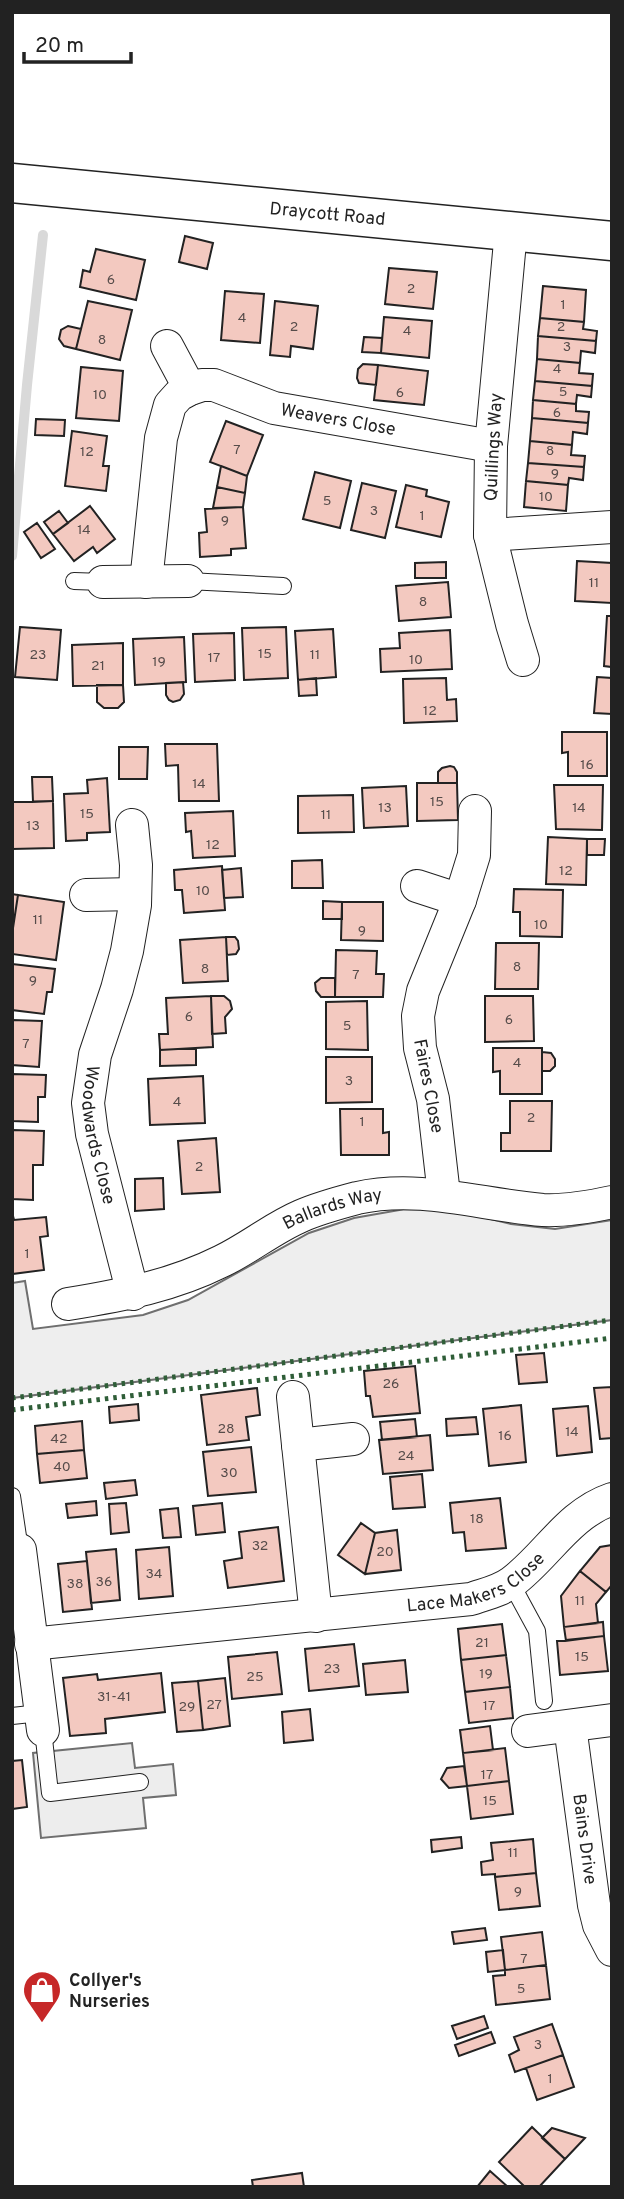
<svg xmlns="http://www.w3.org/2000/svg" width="624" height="2199" font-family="Overpass,sans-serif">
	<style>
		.green { fill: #eee; stroke: #6f6f6f; stroke-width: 2 }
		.parking { fill: #ededed; stroke: #6f6f6f; stroke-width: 2 }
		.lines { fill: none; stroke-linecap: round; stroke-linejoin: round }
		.stream { stroke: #d9d9d9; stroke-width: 10 }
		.building { fill: #f3c9c0; stroke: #222; stroke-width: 2 }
		.lane-casing { stroke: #222; stroke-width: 18 }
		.street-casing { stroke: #222; stroke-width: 34 }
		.primary-casing { stroke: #222; stroke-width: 41 }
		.lane { stroke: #fff; stroke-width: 16 }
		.street { stroke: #fff; stroke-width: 32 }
		.primary { stroke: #fff; stroke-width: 38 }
		.hedge { stroke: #2f5e38; stroke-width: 5; stroke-dasharray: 3.5 5; stroke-linecap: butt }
		.labels { text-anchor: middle; stroke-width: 5; stroke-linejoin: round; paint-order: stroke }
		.number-label { font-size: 14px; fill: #564c4a }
		.street-label { font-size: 18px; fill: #222; stroke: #fff }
		.poi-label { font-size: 18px; font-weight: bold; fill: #222; stroke: #fff; text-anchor: start }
	</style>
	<rect width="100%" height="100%" fill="#fff"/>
	<path class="green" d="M 405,1209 L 453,1210 L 511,1224 L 555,1229 L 612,1220 L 612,1320 L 12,1398 L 12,1283 L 25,1281 L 33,1329 L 143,1315 L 188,1300 L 309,1233 L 354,1218 Z"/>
	<path class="parking" d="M 132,1743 L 135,1768 L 173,1764 L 176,1795 L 143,1798 L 146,1828 L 41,1838 L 33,1753 Z"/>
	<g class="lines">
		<path class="stream" d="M 12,556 L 27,385 L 43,235"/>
	</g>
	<path class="building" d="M 185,236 L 213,243 L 207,269 L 179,262 Z
		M 96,249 L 145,260 L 136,300 L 80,287 L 83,270 L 90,272 Z
		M 389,268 L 437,272 L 433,309 L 385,304 Z
		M 543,286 L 586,290 L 584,322 L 540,318 Z
		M 225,291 L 264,294 L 260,343 L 221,340 Z
		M 88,301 L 132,310 L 120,360 L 76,349 Z
		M 275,301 L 318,306 L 313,349 L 291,346 L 290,357 L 270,355 Z
		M 384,317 L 432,321 L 429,358 L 381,353 Z
		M 540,318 L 584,322 L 583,329 L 597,331 L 596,341 L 538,336 Z
		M 68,326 L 81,329 L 76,349 L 64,346 L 59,339 L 61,330 Z
		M 538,336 L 596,341 L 595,353 L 581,351 L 580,363 L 537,359 Z
		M 364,337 L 382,338 L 381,353 L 362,352 Z
		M 537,359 L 580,363 L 579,373 L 593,374 L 592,386 L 535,381 Z
		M 363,364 L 378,365 L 376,385 L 359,383 L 357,378 L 358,369 Z
		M 378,365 L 428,371 L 424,405 L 374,400 Z
		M 81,367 L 123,371 L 119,421 L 76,418 Z
		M 535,381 L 592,386 L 591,397 L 577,395 L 576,404 L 533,400 Z
		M 533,400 L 576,404 L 576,411 L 589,412 L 588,423 L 532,418 Z
		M 532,418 L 588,423 L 587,434 L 573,432 L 572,445 L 530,441 Z
		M 36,419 L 65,420 L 64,436 L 35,435 Z
		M 226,421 L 263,435 L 247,476 L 210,462 Z
		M 72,431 L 107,436 L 103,466 L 109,466 L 106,491 L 65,486 Z
		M 530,441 L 572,445 L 571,455 L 585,456 L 584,467 L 528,463 Z
		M 528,463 L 584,467 L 583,480 L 569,478 L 568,485 L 526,481 Z
		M 221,466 L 247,476 L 245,493 L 217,487 Z
		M 315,472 L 351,481 L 340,528 L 303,519 Z
		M 526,481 L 568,485 L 566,511 L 524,507 Z
		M 362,483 L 396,491 L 385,538 L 351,530 Z
		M 406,485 L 427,490 L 426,496 L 449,502 L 441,537 L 396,527 Z
		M 217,487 L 245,493 L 243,507 L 213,508 Z
		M 90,506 L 115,539 L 97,553 L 93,547 L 74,561 L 53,534 Z
		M 243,507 L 246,548 L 231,549 L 231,555 L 200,557 L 199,533 L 207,532 L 205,509 Z
		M 59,511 L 68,523 L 53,534 L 44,522 Z
		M 37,523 L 55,549 L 41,558 L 24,532 Z
		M 577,561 L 612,563 L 612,603 L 575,601 Z
		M 446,562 L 446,578 L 415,578 L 415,563 Z
		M 448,582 L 451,617 L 399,621 L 396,586 Z
		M 607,616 L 612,616 L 612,667 L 604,666 Z
		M 20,627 L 61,630 L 57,680 L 15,677 Z
		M 286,627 L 288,678 L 244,680 L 242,628 Z
		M 333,629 L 336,677 L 298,680 L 295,631 Z
		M 450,630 L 452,669 L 381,672 L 380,649 L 400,648 L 399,633 Z
		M 234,633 L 235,680 L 195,682 L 193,634 Z
		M 184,637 L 186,682 L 135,685 L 133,639 Z
		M 123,643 L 123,685 L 73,686 L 72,645 Z
		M 597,677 L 612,678 L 612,714 L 594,713 Z
		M 316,678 L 317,695 L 299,696 L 298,680 Z
		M 446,678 L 447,700 L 456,699 L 457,721 L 404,723 L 403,679 Z
		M 183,682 L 184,694 L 180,700 L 173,702 L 169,700 L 166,695 L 166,683 Z
		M 97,685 L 123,685 L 124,702 L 118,708 L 104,708 L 97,702 Z
		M 562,732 L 607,732 L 607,776 L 568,776 L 568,752 L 562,753 Z
		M 165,744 L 217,744 L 219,801 L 179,801 L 178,765 L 166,766 Z
		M 119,747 L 148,747 L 147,779 L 119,779 Z
		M 450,766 L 454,767 L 457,772 L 457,783 L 438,783 L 438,772 L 442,768 Z
		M 32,777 L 52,777 L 53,801 L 33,802 Z
		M 107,778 L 110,832 L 87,833 L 87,840 L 66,841 L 64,794 L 88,793 L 87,780 Z
		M 417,783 L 457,783 L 458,820 L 417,821 Z
		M 554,785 L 603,785 L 602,830 L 556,829 Z
		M 406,786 L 408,826 L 364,828 L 362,788 Z
		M 353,795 L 354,832 L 298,833 L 298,796 Z
		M 53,801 L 54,848 L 12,849 L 12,802 Z
		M 233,811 L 235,856 L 193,858 L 191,831 L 186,832 L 185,813 Z
		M 548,837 L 587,839 L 586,885 L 546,884 Z
		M 587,839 L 605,839 L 604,855 L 587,855 Z
		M 322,860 L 323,888 L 292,888 L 292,861 Z
		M 222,866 L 225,910 L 184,913 L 182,890 L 175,890 L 174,870 Z
		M 241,868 L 243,897 L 224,898 L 222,870 Z
		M 514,889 L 563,890 L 562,937 L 520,936 L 520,912 L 513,912 Z
		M 12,894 L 18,895 L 13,928 L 12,928 Z
		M 18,895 L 64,902 L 56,960 L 12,954 L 12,934 Z
		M 323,901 L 342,902 L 342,919 L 323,919 Z
		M 342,902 L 383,902 L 383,941 L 341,940 Z
		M 226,937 L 235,937 L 238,941 L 239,949 L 236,954 L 227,955 Z
		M 226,937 L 228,981 L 183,983 L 180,940 Z
		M 496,943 L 539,943 L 538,989 L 495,989 Z
		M 336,950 L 377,951 L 376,974 L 384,974 L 383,997 L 335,997 Z
		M 12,964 L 55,969 L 52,992 L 47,992 L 44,1014 L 12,1010 Z
		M 321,978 L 335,978 L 335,997 L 321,997 L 316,991 L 315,983 Z
		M 211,996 L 224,996 L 230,1001 L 232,1009 L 225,1017 L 226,1033 L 212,1034 Z
		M 211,996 L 213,1047 L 160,1050 L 159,1034 L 168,1034 L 166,998 Z
		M 485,996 L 533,996 L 534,1041 L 485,1042 Z
		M 367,1001 L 368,1050 L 326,1049 L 326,1002 Z
		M 12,1020 L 42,1021 L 39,1067 L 12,1065 Z
		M 196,1048 L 196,1065 L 160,1066 L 160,1050 Z
		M 493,1048 L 542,1048 L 542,1094 L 500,1094 L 500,1071 L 493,1072 Z
		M 542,1052 L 551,1053 L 555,1059 L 555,1066 L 550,1071 L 542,1071 Z
		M 326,1057 L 372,1057 L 372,1102 L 326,1103 Z
		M 12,1074 L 46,1075 L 45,1097 L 38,1097 L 38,1122 L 12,1121 Z
		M 203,1076 L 205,1123 L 150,1125 L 148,1079 Z
		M 510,1101 L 552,1101 L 551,1151 L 501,1151 L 501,1133 L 510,1133 Z
		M 340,1109 L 383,1109 L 383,1133 L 389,1132 L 389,1155 L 341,1155 Z
		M 12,1130 L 44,1131 L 43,1165 L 33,1165 L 33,1200 L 12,1199 Z
		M 216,1138 L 220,1192 L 182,1194 L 178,1141 Z
		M 163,1178 L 164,1209 L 135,1211 L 135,1179 Z
		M 12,1212 L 14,1220 L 46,1217 L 48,1236 L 40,1237 L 44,1270 L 12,1274 Z
		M 544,1353 L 547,1382 L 519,1384 L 516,1355 Z
		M 415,1366 L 420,1413 L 373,1417 L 370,1396 L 366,1396 L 364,1371 Z
		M 612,1387 L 612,1438 L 600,1439 L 594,1388 Z
		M 257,1388 L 260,1415 L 246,1417 L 249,1440 L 207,1445 L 201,1395 Z
		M 138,1404 L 139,1420 L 110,1423 L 109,1407 Z
		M 521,1405 L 526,1462 L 489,1466 L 483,1409 Z
		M 588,1406 L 592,1452 L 557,1456 L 553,1409 Z
		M 476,1417 L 478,1434 L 447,1436 L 446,1419 Z
		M 415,1419 L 417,1437 L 382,1440 L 380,1422 Z
		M 82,1421 L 84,1450 L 37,1454 L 35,1426 Z
		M 430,1435 L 433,1470 L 383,1474 L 379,1440 Z
		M 251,1447 L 256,1492 L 208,1496 L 203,1452 Z
		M 84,1450 L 87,1478 L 40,1483 L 37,1454 Z
		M 422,1474 L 425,1507 L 393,1509 L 390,1477 Z
		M 135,1480 L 137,1495 L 106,1499 L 104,1483 Z
		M 500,1498 L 506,1548 L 466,1551 L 464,1532 L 453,1533 L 450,1503 Z
		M 96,1501 L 97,1515 L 68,1518 L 66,1504 Z
		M 126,1503 L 129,1532 L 111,1534 L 109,1504 Z
		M 222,1503 L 225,1532 L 196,1535 L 193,1506 Z
		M 178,1508 L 181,1537 L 163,1538 L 160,1510 Z
		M 361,1523 L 375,1533 L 365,1574 L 338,1555 Z
		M 278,1527 L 284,1581 L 228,1588 L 224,1561 L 242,1558 L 239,1532 Z
		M 397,1530 L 401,1570 L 365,1574 L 375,1533 Z
		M 612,1545 L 612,1585 L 606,1592 L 580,1571 L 600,1547 Z
		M 169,1547 L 173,1596 L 139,1599 L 136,1550 Z
		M 116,1549 L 120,1600 L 91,1603 L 86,1552 Z
		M 87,1561 L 92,1609 L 63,1612 L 58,1564 Z
		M 580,1571 L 606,1592 L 596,1604 L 598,1623 L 564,1627 L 561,1596 Z
		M 603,1622 L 604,1636 L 566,1641 L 564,1627 Z
		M 502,1624 L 506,1655 L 461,1660 L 458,1629 Z
		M 604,1636 L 608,1671 L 560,1675 L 557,1641 Z
		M 354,1644 L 359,1686 L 309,1691 L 305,1649 Z
		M 277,1652 L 282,1694 L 232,1699 L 228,1657 Z
		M 506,1655 L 510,1687 L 465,1692 L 461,1660 Z
		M 405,1660 L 408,1692 L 366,1695 L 363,1664 Z
		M 161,1673 L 165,1712 L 105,1719 L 106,1733 L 70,1736 L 63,1678 L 97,1674 L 98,1680 Z
		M 225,1678 L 230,1726 L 203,1730 L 198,1681 Z
		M 198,1681 L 203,1730 L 177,1732 L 172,1683 Z
		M 510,1687 L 513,1718 L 469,1723 L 465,1692 Z
		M 310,1709 L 313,1740 L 284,1743 L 282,1712 Z
		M 490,1726 L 493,1750 L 463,1753 L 460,1730 Z
		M 505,1748 L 509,1781 L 467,1786 L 463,1753 Z
		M 22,1760 L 27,1807 L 12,1809 L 12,1761 Z
		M 464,1766 L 467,1786 L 449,1788 L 441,1779 L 447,1768 Z
		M 509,1781 L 513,1814 L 471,1819 L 467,1786 Z
		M 461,1837 L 462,1848 L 432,1852 L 431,1840 Z
		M 533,1839 L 536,1873 L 495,1877 L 495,1874 L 482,1875 L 481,1862 L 493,1860 L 491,1843 Z
		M 536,1873 L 540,1906 L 499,1910 L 495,1877 Z
		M 485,1928 L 487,1940 L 454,1944 L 452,1932 Z
		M 542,1932 L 546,1965 L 505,1970 L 501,1937 Z
		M 503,1950 L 505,1970 L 488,1972 L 486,1952 Z
		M 546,1965 L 550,1999 L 496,2005 L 493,1976 L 505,1975 L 505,1970 Z
		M 484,2016 L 488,2028 L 457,2039 L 452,2026 Z
		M 552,2024 L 563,2055 L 515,2072 L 509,2055 L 519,2050 L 514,2037 Z
		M 491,2032 L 495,2043 L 459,2056 L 455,2045 Z
		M 563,2055 L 574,2087 L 537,2100 L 526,2068 Z
		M 532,2127 L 565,2159 L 539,2187 L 525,2187 L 499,2162 Z
		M 552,2128 L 585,2138 L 565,2159 L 542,2138 Z
		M 490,2171 L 508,2187 L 477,2187 Z
		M 302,2173 L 304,2187 L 253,2187 L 252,2180 Z"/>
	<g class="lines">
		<defs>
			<path id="lane" d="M 74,581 L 103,582
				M 188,581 L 283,586
				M 12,1496 L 20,1550
				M 511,1583 L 537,1631 L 544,1701
				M 12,1716 L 40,1713
				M 43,1730 L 50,1793 L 140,1782"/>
			<g id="street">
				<path d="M 511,231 L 491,446 L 490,535 L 512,624 L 523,660"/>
				<path d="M 167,346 L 190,389"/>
				<path d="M 490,535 L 612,527"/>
				<path d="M 103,582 L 188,581"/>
				<path id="s1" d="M 146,582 L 161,438 L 170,405 L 179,395 L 190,389 L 202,385 L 214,385 L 274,408 L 491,446"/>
				<path id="s2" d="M 132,825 L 136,865 L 135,905 L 127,951 L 117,989 L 95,1055 L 88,1103 L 92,1134 L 133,1294"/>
				<path d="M 417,886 L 460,900"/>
				<path d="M 86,895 L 135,894"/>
				<path d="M 444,1195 L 433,1099 L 420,1048 L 418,1016 L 423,991 L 460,900 L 474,855 L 475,811"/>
				<path id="s3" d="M 68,1304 C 123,1295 172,1286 222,1261 C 249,1248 273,1228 301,1216 C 319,1208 338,1203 357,1198 C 420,1184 481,1205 543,1210 C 566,1211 589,1207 612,1202"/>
				<path d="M 293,1397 L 316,1616"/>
				<path d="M 298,1445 L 353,1439"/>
				<path d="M 20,1550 L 43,1730"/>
				<path id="s4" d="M 31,1644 L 471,1599 C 485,1594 500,1591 512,1582 C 547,1556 568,1514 612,1499"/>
				<path id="s5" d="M 570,1726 L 594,1905 L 599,1925 L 612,1950"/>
				<path d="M 528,1731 L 612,1720"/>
			</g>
			<g id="primary">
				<path id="s6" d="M 12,183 L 612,241"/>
			</g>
		</defs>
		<use href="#lane" class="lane-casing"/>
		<use href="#street" class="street-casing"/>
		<use href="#primary" class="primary-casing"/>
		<use href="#lane" class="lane"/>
		<use href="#street" class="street"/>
		<use href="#primary" class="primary"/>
		<path class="hedge" d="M 12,1398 L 612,1320
			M 12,1410 L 612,1338"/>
	</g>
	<defs>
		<symbol id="shop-pin" viewBox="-11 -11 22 30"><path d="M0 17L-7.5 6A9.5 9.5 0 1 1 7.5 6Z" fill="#c62828" stroke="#fff"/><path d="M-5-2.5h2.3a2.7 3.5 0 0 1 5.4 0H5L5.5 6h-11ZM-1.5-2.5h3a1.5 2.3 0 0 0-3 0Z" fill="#fff"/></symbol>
	</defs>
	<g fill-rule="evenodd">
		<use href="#shop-pin" x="20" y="1968" width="44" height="60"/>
	</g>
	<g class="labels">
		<g class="number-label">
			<text x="111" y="284">6</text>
			<text x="411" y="293">2</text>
			<text x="563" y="309">1</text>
			<text x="242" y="322">4</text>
			<text x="294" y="331">2</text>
			<text x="561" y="331">2</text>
			<text x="407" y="335">4</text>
			<text x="102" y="344">8</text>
			<text x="567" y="351">3</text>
			<text x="557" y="373">4</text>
			<text x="563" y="396">5</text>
			<text x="400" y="397">6</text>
			<text x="100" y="399">10</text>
			<text x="557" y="417">6</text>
			<text x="237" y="454">7</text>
			<text x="550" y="455">8</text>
			<text x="87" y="456">12</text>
			<text x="555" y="478">9</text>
			<text x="546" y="501">10</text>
			<text x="327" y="505">5</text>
			<text x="374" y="515">3</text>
			<text x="422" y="520">1</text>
			<text x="225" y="525">9</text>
			<text x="84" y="534">14</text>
			<text x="594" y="587">11</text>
			<text x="423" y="606">8</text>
			<text x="265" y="658">15</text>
			<text x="38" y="659">23</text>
			<text x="315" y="659">11</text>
			<text x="214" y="662">17</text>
			<text x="416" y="664">10</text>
			<text x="159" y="666">19</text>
			<text x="98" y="670">21</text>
			<text x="430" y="715">12</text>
			<text x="587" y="769">16</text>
			<text x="199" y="788">14</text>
			<text x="437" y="806">15</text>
			<text x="385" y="812">13</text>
			<text x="579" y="812">14</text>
			<text x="87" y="818">15</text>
			<text x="326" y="819">11</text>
			<text x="33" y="830">13</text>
			<text x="213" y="849">12</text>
			<text x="566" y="875">12</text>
			<text x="203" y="895">10</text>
			<text x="38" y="924">11</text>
			<text x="541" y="929">10</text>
			<text x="362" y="935">9</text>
			<text x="517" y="971">8</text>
			<text x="205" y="973">8</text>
			<text x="356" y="979">7</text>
			<text x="33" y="985">9</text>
			<text x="189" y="1021">6</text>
			<text x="509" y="1024">6</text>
			<text x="347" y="1030">5</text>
			<text x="26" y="1048">7</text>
			<text x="517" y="1067">4</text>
			<text x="349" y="1085">3</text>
			<text x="177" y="1106">4</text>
			<text x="531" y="1122">2</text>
			<text x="362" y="1126">1</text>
			<text x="199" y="1171">2</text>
			<text x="27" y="1258">1</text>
			<text x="391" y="1388">26</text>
			<text x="226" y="1433">28</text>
			<text x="572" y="1436">14</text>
			<text x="505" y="1440">16</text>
			<text x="59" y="1443">42</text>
			<text x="406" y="1460">24</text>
			<text x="62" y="1471">40</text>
			<text x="229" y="1477">30</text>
			<text x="477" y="1523">18</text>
			<text x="260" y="1550">32</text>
			<text x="385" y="1556">20</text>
			<text x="154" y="1578">34</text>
			<text x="104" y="1586">36</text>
			<text x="75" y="1588">38</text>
			<text x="580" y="1605">11</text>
			<text x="482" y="1647">21</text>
			<text x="582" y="1661">15</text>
			<text x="332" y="1673">23</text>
			<text x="486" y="1678">19</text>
			<text x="255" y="1681">25</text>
			<text x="114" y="1701">31-41</text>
			<text x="214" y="1709">27</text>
			<text x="489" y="1710">17</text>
			<text x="187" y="1711">29</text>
			<text x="487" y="1779">17</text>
			<text x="490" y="1805">15</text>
			<text x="513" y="1857">11</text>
			<text x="518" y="1896">9</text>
			<text x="524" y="1963">7</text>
			<text x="521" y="1993">5</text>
			<text x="538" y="2049">3</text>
			<text x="550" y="2083">1</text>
		</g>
		<g class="street-label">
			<text dy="6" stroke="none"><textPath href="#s6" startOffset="317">Draycott Road</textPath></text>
			<text dy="6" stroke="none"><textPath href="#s1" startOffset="359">Weavers Close</textPath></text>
			<text transform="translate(493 447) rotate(-87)" y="6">Quillings Way</text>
			<text transform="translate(429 1086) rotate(79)" y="6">Faires Close</text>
			<text dy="6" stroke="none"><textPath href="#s2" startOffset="317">Woodwards Close</textPath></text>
			<text dy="6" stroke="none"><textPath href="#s3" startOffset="284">Ballards Way</textPath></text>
			<text dy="6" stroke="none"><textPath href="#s4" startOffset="452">Lace Makers Close</textPath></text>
			<text dy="6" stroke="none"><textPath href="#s5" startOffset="114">Bains Drive</textPath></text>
		</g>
		<g class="poi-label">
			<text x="69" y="1986">Collyer's<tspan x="69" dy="21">Nurseries</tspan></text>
		</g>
	</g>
	<rect width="624" height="2199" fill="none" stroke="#222222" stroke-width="28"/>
	<path d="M24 52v10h107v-10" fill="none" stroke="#222222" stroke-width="3.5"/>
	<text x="35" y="52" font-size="21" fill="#222222" stroke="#ffffff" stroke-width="5" paint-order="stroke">20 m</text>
</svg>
